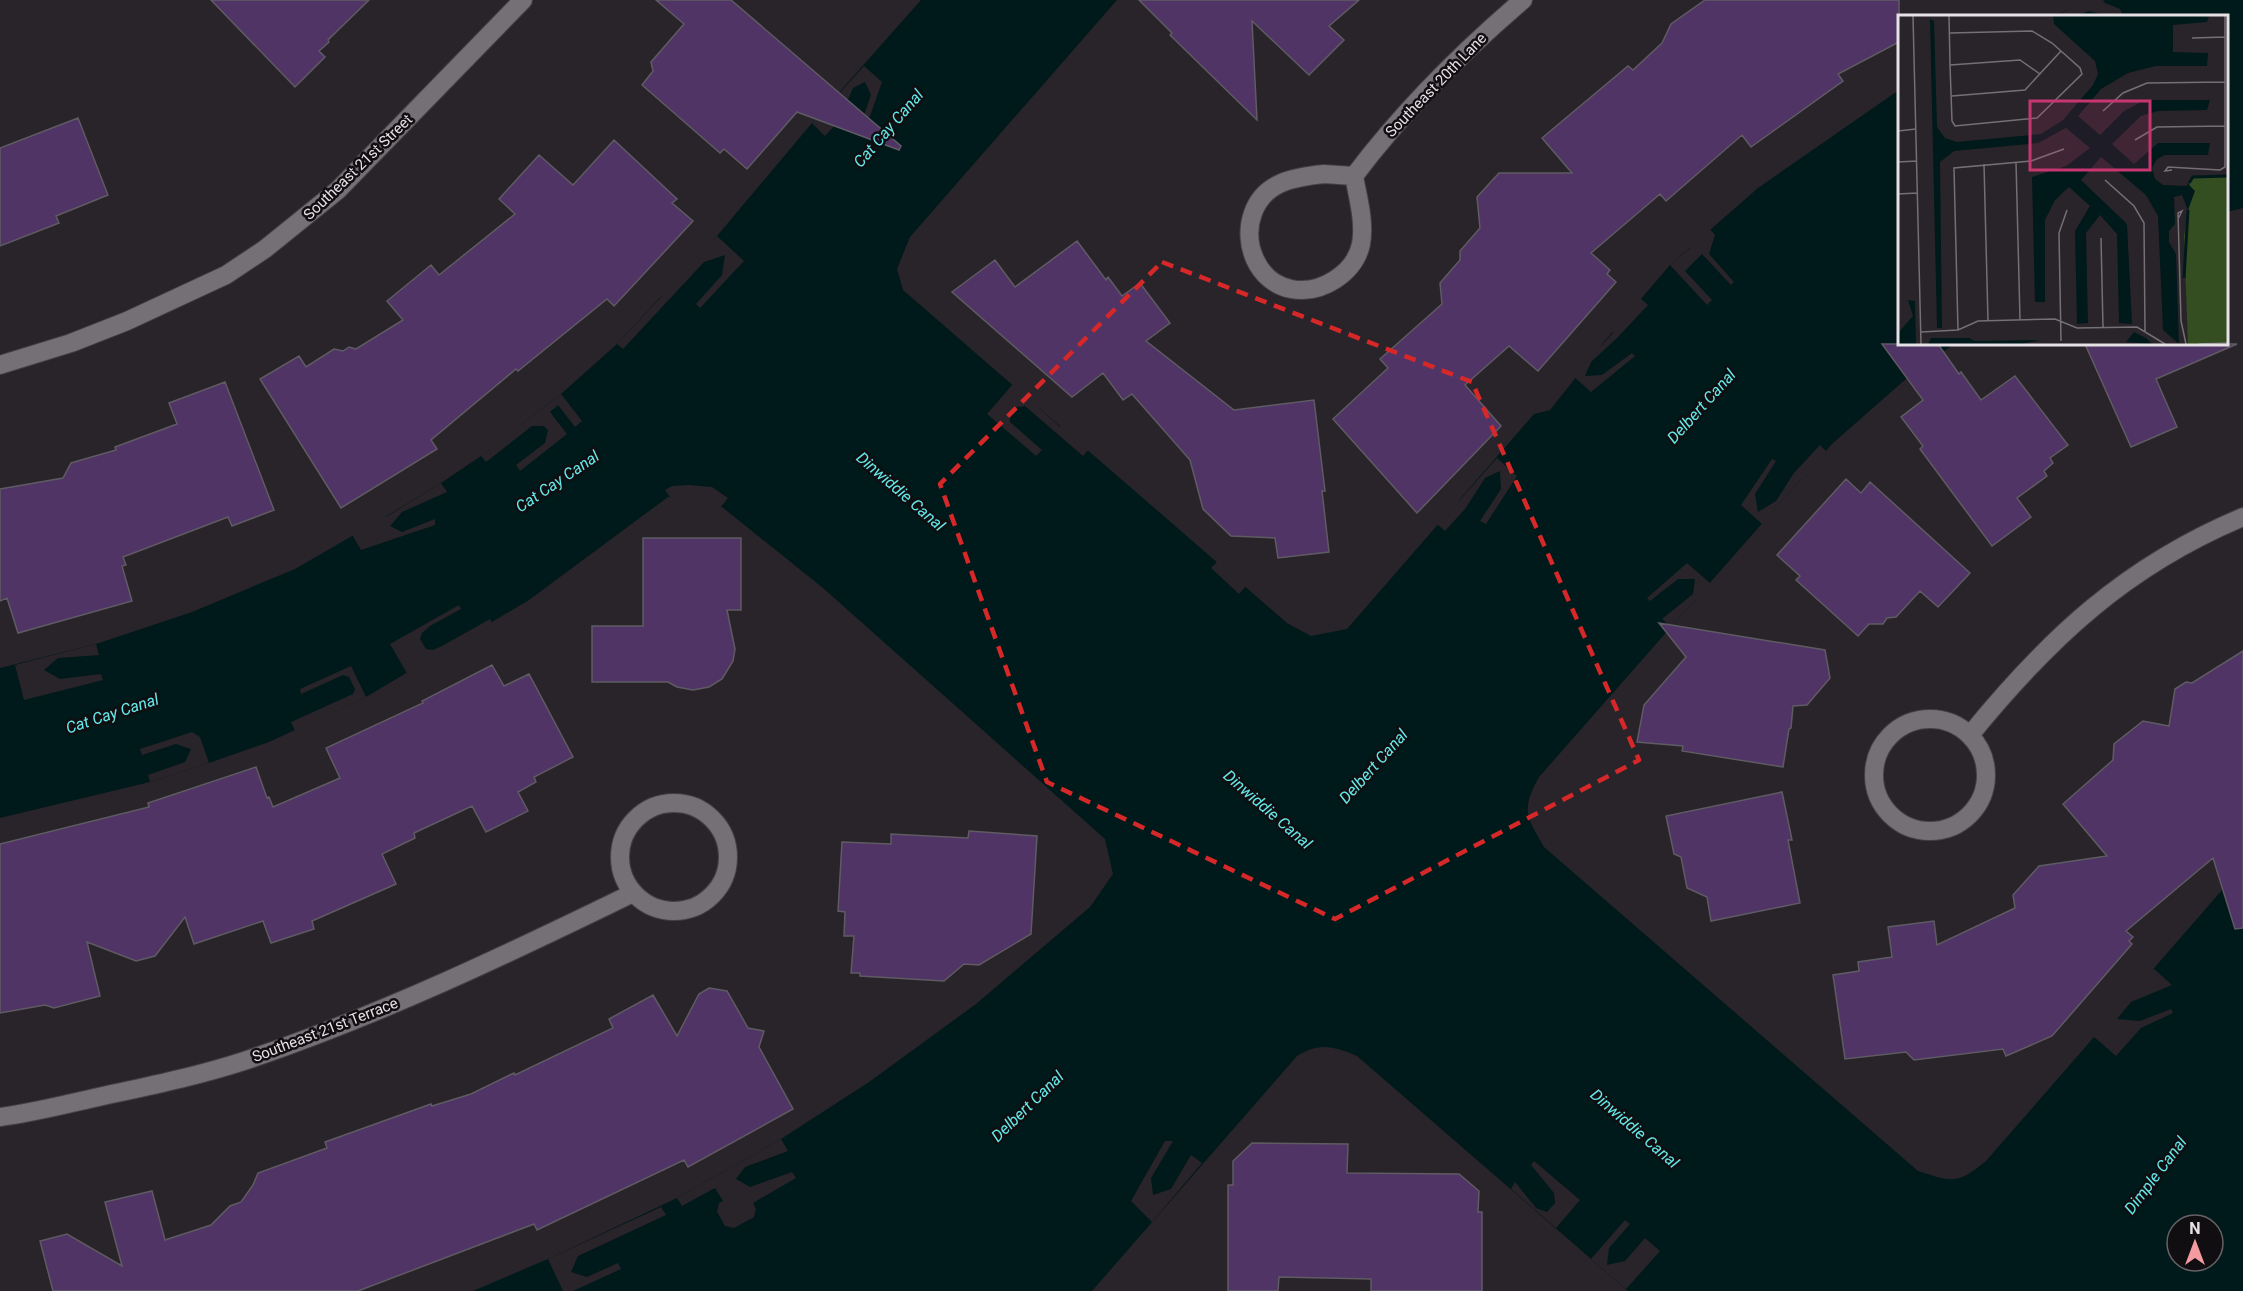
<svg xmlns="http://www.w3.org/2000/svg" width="2243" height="1291" font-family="Roboto,sans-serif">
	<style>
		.water { fill: #00191a; fill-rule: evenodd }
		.pier { fill: #29242a }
		.building { fill: #4f3465; stroke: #5f5b63; stroke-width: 1.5 }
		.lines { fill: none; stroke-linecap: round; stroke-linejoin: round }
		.street-casing { stroke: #454045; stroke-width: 20 }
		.street { stroke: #756f76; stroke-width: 18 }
		.marked { fill: none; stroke: #d62828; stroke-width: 4.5; stroke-dasharray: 12 8; stroke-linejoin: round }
		.labels { text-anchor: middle; stroke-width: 5; stroke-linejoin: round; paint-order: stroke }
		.street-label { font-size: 15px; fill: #e5e1e5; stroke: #110e11 }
		.water-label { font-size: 16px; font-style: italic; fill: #64eaea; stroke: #110e11 }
		.inset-river { fill: none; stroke: #00191a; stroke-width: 3 }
		.inset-road { fill: none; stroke: #747075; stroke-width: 1.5 }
		.view { fill: #c73670; fill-opacity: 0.15; stroke: #c73670; stroke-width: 3 }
		.inset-edge { fill: none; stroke: #e5e1e5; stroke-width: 3 }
	</style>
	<rect width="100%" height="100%" fill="#29242a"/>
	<path class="water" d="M 921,0 L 1117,0 L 910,237 L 897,269 L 903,290 L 1287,623 L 1311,636 L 1347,629 L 1534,414 L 1550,410 L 1604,342 L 1670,265 L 1758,188 L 1899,90 L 1900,344 L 1954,344 L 1907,378 L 1832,444 L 1539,777 C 1521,810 1526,816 1544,847 L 1918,1171 C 1952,1182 1957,1185 1986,1161 L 2243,866 L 2243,1291 L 1628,1291 L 1357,1056 C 1333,1046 1320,1042 1297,1056 L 1092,1291 L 473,1291 L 548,1259 L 677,1198 L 781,1139 L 869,1082 L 976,1004 L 1090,907 L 1113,874 L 1105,839 L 823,588 L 722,507 L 668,497 L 529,600 L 366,697 L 269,742 L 209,763 L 150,782 L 0,818 L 0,668 L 96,644 L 192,612 L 295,569 L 385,517 L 441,483 L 481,456 L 561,394 L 617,344 L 717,236 L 812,123 ZM 2177,1225 L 2213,1225 L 2213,1261 L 2177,1261 Z
		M 2094,0 L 2243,0 L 2243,208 L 2227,212 L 2226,16 L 2052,16 Z"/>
	<path class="pier" d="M 2086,0 L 2103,0 L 2105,3 L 2120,9 L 2123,16 L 2103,16 L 2103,15 L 2089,11 L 2076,16 L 2052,16 L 2069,10 L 2068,7 Z
		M 864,66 L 882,82 L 870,116 L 860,126 L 871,95 L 865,82 L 853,88 L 839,121 L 825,136 L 812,123 Z
		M 1708,227 L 1715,235 L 1709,254 L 1734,282 L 1731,285 L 1702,254 L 1685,271 L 1712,300 L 1707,305 L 1670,265 L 1690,248 L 1688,245 Z
		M 717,236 L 744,261 L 700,308 L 696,304 L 722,275 L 725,255 L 704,262 L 623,349 L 617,344 L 662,296 L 660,294 L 685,265 L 687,267 Z
		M 1639,297 L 1648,305 L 1617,338 L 1591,362 L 1585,376 L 1602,375 L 1632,353 L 1635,356 L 1591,392 L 1573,376 L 1613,333 L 1611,331 Z
		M 1013,384 L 1060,427 L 1063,425 L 1090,448 L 1083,456 L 1025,406 L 1017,407 L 1009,415 L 1010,422 L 1042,450 L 1036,456 L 987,414 Z
		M 561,394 L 582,421 L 575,427 L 558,405 L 550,412 L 567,434 L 520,471 L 516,465 L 545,443 L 548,430 L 544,426 L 532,426 L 486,462 L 481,456 L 497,443 L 496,440 L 519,422 L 521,425 Z
		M 1820,445 L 1828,453 L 1804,480 L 1801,479 L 1762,524 L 1741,505 L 1772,459 L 1776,461 L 1755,494 L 1758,512 L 1776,501 L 1794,473 Z
		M 1497,458 L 1517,476 L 1486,524 L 1480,521 L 1501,489 L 1500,471 L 1485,478 L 1465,509 L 1445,531 L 1436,523 L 1456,501 L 1458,502 Z
		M 441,483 L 447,492 L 402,512 L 390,526 L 402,532 L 435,519 L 435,525 L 361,550 L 351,533 L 384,515 L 386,517 Z
		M 690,485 L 712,487 L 728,498 L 719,509 L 673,501 L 665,490 L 672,486 Z
		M 1219,560 L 1247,585 L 1239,594 L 1211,568 Z
		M 1687,563 L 1710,583 L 1671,627 L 1662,619 L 1693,594 L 1695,579 L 1678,579 L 1650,601 L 1647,598 Z
		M 459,605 L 461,609 L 430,626 L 422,633 L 420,639 L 426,649 L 433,650 L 442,646 L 490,619 L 493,625 L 408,675 L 390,644 Z
		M 96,644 L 99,655 L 58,658 L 44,670 L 60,679 L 101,674 L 103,680 L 24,700 L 15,665 Z
		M 351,666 L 366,697 L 328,715 L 329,718 L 296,733 L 291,722 L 353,694 L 355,689 L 349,677 L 343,675 L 301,694 L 300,689 Z
		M 192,732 L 200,737 L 209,763 L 150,782 L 148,775 L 185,762 L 191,749 L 176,744 L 142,755 L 140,749 Z
		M 2153,968 L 2172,985 L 2131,1002 L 2117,1019 L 2140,1021 L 2171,1009 L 2173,1013 L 2141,1028 L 2116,1056 L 2093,1036 Z
		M 781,1139 L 788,1151 L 745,1167 L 736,1179 L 750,1187 L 792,1172 L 796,1178 L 753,1203 L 756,1209 L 754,1217 L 734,1228 L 725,1226 L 717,1212 L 719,1203 L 723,1201 L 715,1188 L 682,1206 L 677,1198 Z
		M 1165,1141 L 1173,1141 L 1151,1178 L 1153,1195 L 1171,1189 L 1191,1155 L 1202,1163 L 1152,1222 L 1131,1201 Z
		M 1534,1161 L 1580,1200 L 1556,1228 L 1511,1189 L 1515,1182 L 1536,1208 L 1547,1212 L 1555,1203 L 1554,1193 L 1531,1165 Z
		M 661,1207 L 666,1215 L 578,1256 L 571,1272 L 587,1277 L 618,1263 L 621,1269 L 573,1291 L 563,1291 L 548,1259 Z
		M 1625,1220 L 1630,1224 L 1609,1248 L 1607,1265 L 1625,1261 L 1645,1238 L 1660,1251 L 1626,1289 L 1591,1259 Z"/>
	<path class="building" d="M 211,0 L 369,0 L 328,40 L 329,42 L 319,51 L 325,57 L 295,87 Z
		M 656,0 L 731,0 L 901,146 L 899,150 L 797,112 L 747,169 L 724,149 L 720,153 L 642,85 L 653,71 L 651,62 L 684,24 Z
		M 1139,0 L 1359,0 L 1329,26 L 1344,40 L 1309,75 L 1252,21 L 1257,120 L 1170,35 L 1172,33 Z
		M 1705,0 L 1899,0 L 1899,42 L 1838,74 L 1843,81 L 1751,147 L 1742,135 L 1666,201 L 1660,194 L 1591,253 L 1610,270 L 1607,274 L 1616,282 L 1538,371 L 1509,346 L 1465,385 L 1501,426 L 1417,513 L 1333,419 L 1388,368 L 1380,359 L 1442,304 L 1440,283 L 1460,260 L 1460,251 L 1480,228 L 1477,197 L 1499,173 L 1572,173 L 1542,138 L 1628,66 L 1633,70 L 1662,43 L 1671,24 Z
		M 78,118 L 108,195 L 56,216 L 59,223 L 0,246 L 0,148 Z
		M 614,140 L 677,199 L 672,203 L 693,221 L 614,306 L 607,299 L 518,371 L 516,369 L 431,440 L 437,449 L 341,508 L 260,379 L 299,356 L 306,367 L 334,349 L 343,351 L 349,347 L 356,349 L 403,320 L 387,301 L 431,265 L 439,275 L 515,214 L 499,199 L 539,155 L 573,185 Z
		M 1077,241 L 1106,280 L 1108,277 L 1122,296 L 1140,283 L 1170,323 L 1146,341 L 1234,410 L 1314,400 L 1325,491 L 1322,491 L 1329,552 L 1278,558 L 1275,538 L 1231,536 L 1203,509 L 1190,460 L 1132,394 L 1123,400 L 1103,373 L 1072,397 L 952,292 L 995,260 L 1015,287 Z
		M 1882,344 L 1938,344 L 1959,374 L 1961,372 L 1981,400 L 2015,376 L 2068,445 L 2050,458 L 2053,463 L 2044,471 L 2047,476 L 2017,498 L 2031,517 L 1992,546 L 1920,449 L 1923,446 L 1901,417 L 1923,400 Z
		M 2085,344 L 2237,344 L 2156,379 L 2177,427 L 2131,447 Z
		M 225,382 L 274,510 L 232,526 L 228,517 L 123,557 L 126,565 L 122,566 L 132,601 L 18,633 L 7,598 L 0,601 L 0,489 L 63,478 L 71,463 L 116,450 L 115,447 L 177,424 L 169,403 Z
		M 1846,479 L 1861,493 L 1870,482 L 1970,573 L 1938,607 L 1920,591 L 1896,617 L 1887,618 L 1883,624 L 1869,624 L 1858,636 L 1796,580 L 1800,576 L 1777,555 Z
		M 643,538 L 741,538 L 741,610 L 727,610 L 735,649 L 733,661 L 722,679 L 709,687 L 693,690 L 677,687 L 668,682 L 592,682 L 592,626 L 643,626 Z
		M 1659,623 L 1825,650 L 1830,678 L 1807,705 L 1793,706 L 1791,728 L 1789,729 L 1783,767 L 1682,751 L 1683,746 L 1637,742 L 1644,705 L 1686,657 Z
		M 2243,651 L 2243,928 L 2235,929 L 2213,858 L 2126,931 L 2133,937 L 2129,941 L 2132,944 L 2052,1036 L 2006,1056 L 2003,1049 L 1914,1060 L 1906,1052 L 1845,1059 L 1833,975 L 1859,971 L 1858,962 L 1892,957 L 1888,927 L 1934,921 L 1937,945 L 2015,908 L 2013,895 L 2039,866 L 2107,856 L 2063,804 L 2113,760 L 2114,744 L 2143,721 L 2169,726 L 2175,689 L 2186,682 L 2192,683 Z
		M 492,665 L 504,686 L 529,674 L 573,757 L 534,777 L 536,782 L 518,792 L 528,811 L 486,832 L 472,806 L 414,833 L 415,838 L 382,854 L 396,884 L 312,921 L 314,929 L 271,943 L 263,921 L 194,944 L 185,917 L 155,956 L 136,961 L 87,942 L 100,996 L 54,1008 L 45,1005 L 0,1013 L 0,844 L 149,807 L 148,803 L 256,767 L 267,798 L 269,797 L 273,807 L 340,778 L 326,748 L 423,703 L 422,701 Z
		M 1782,792 L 1792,840 L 1788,840 L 1800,903 L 1711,921 L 1707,897 L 1687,888 L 1681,857 L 1674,854 L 1666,816 Z
		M 969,831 L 1037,836 L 1031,934 L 979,965 L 964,964 L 944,981 L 860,976 L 860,973 L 851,973 L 854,936 L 844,936 L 845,912 L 838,911 L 842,842 L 891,844 L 891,834 L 968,838 Z
		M 709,988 L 727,991 L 748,1028 L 764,1031 L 759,1047 L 793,1109 L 688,1167 L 684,1160 L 537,1230 L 534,1224 L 358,1291 L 53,1291 L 40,1241 L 67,1234 L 122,1266 L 105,1202 L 152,1191 L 165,1240 L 211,1225 L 230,1206 L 241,1202 L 253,1185 L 258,1173 L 327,1148 L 325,1142 L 431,1104 L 432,1106 L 471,1094 L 514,1073 L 515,1075 L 613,1028 L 609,1019 L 653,995 L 677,1036 L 699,994 Z
		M 1252,1143 L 1348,1144 L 1347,1173 L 1459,1174 L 1479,1191 L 1478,1212 L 1482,1212 L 1482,1291 L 1371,1291 L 1371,1279 L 1279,1277 L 1278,1291 L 1228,1291 L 1228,1185 L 1233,1185 L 1233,1161 Z"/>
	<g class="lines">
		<defs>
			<path id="street" d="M 1324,174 L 1354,176 C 1358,198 1365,222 1361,244 C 1355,273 1321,295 1291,289 C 1257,282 1242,243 1253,213 C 1264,182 1294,177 1324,174 Z
				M 1354,176 C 1403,111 1461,53 1523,0
				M 0,365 L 71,343 L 127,321 L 226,275 L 265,249 L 338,190 L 523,0
				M1874 775a56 56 0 1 1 112 0a56 56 0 1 1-112 0Z
				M 1970,735 C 2049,638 2126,566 2243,517
				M620 857a54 54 0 1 1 108 0a54 54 0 1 1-108 0Z
				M 0,1117 C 32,1113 63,1105 94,1098 C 144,1087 195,1077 244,1061 C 378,1016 506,955 633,893"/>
		</defs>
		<use href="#street" class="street-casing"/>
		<use href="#street" class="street"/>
	</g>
	<path class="marked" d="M 1162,262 L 1472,382 L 1639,760 L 1335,919 L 1047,782 L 940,484 Z"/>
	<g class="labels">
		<g class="street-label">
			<text transform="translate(1436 85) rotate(-46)" y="5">Southeast 20th Lane</text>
			<text transform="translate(358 167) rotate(-44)" y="5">Southeast 21st Street</text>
			<text transform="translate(325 1030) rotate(-21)" y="5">Southeast 21st Terrace</text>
		</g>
		<g class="water-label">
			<text transform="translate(888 128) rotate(-49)" y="6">Cat Cay Canal</text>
			<text transform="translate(1701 406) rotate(-48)" y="6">Delbert Canal</text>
			<text transform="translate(557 481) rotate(-34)" y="6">Cat Cay Canal</text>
			<text transform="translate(901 491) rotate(41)" y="6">Dinwiddie Canal</text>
			<text transform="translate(112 713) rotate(-18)" y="6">Cat Cay Canal</text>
			<text transform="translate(1373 766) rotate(-48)" y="6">Delbert Canal</text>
			<text transform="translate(1268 809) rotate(41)" y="6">Dinwiddie Canal</text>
			<text transform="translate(1027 1106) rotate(-44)" y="6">Delbert Canal</text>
			<text transform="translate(1635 1128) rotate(41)" y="6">Dinwiddie Canal</text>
			<text transform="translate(2155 1175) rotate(-53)" y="6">Dimple Canal</text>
		</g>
	</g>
	<g transform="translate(1898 15)">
		<rect width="330" height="330" fill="#29242a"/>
		<path d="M 330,161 L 330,329 L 290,329 L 286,221 L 294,176 L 291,168 L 295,162 Z" fill="#354e21"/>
		<path d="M 155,1 L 311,1 L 309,7 L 275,10 L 275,37 L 310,38 L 309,51 L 258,51 L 230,58 L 203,74 L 180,101 L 202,120 L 226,96 L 247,85 L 312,85 L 309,95 L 260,96 L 243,101 L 214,129 L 236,149 L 260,128 L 312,128 L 310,140 L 267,140 L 259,144 L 254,153 L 257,164 L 265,170 L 289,171 L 289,168 L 297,176 L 290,195 L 284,180 L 276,182 L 277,209 L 271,216 L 271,227 L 278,239 L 281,329 L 265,315 L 260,201 L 248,180 L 203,142 L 183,165 L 229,209 L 234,309 L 221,308 L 219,219 L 202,200 L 188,218 L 190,308 L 179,309 L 177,216 L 192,191 L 171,172 L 157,185 L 147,205 L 147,287 L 137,287 L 134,162 L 168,151 L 192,133 L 168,113 L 140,128 L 56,136 L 42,147 L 44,313 L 39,313 L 32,4 L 36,6 L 39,112 L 47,123 L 59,127 L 143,119 L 165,105 L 195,70 L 200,59 L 197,46 L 156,9 ZM 10,285 L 17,286 L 18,329 L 0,329 L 0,318 L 15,301 ZM 236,317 L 248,323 L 254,329 L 228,327 ZM 33,323 L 71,323 L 77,326 L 143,325 L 124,329 L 30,329 Z" fill="#00191a"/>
		<path class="inset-river" d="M 291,168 L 295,162 L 330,161M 286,263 L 290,195"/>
		<path class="inset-road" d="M 15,1 L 23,329M 51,1 L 52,50 L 54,106 L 57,111 L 139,103 L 184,59 L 182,53 L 154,28 L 134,16 L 52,18M 294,23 L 327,22M 52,50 L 122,45 L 142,59M 54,81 L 127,75 L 163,36M 205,96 L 225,78 L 249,68 L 327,67M 0,116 L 18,114M 237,125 L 259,112 L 327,111M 0,147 L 19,146M 118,147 L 122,304M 86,149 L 90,306M 274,155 L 267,156 L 270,152 L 322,155 L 327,152 L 327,1M 207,165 L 236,191 L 246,208 L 247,316M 0,179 L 19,178M 280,204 L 284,196 L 280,198 L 283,306 L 288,329M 203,223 L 205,312M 60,315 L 56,153 L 133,146 L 166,134M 23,317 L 60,315 L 80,306 L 157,304 L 179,313 L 239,312 L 267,329M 163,326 L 161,218 L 169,195M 301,329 L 330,328"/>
		<path class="view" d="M 132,86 L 252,86 L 252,155 L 132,155 Z"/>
		<rect width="330" height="330" class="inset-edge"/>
	</g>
	<g transform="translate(2195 1243)"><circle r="28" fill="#110e11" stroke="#666266" stroke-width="1.5"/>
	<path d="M0-4.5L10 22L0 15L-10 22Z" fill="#f49aa1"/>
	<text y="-9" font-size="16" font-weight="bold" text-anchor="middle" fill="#e5e1e5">N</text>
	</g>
</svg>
